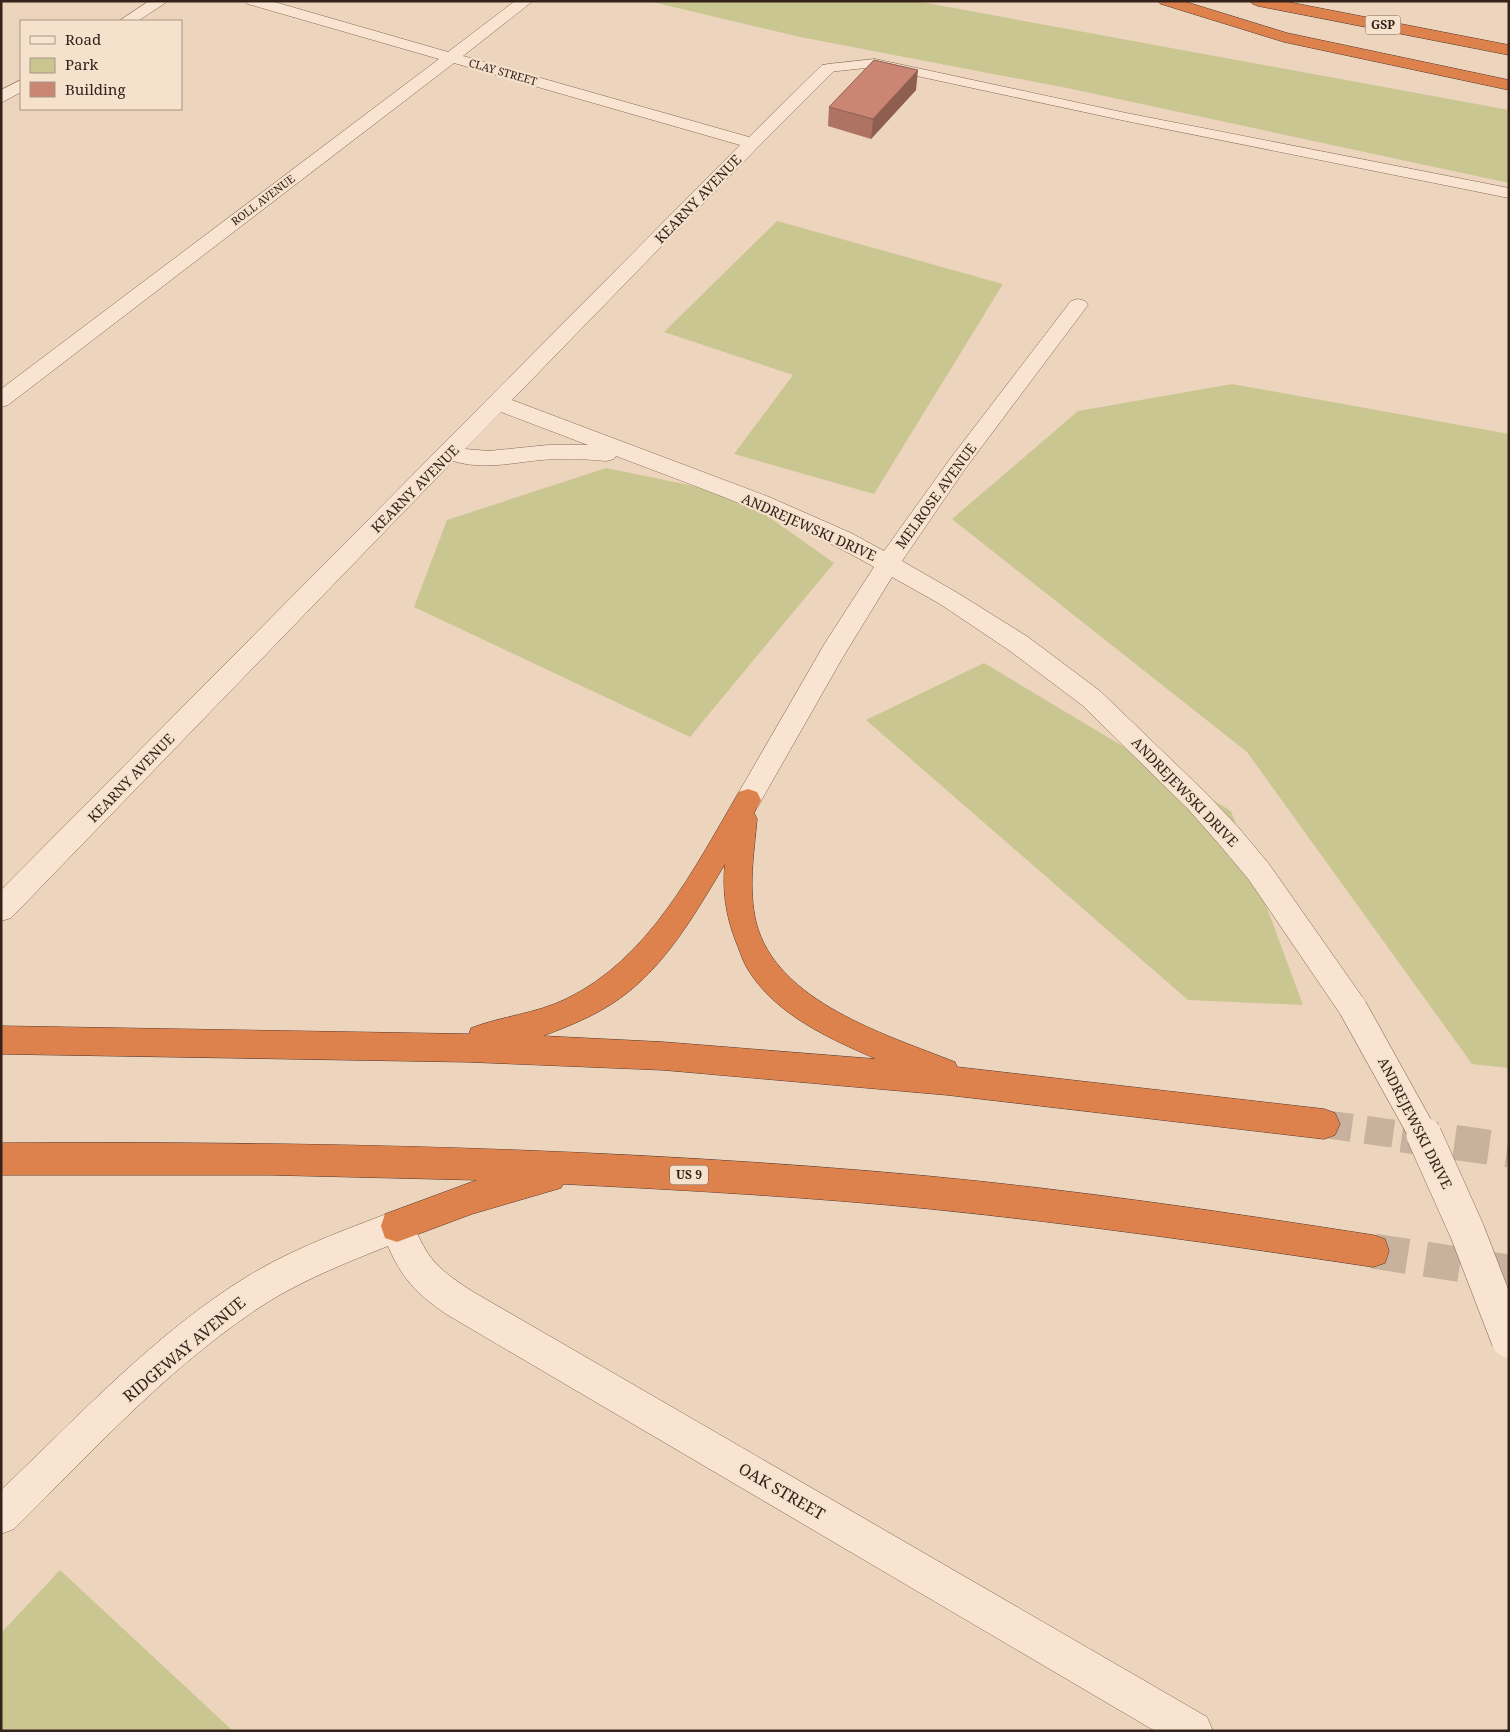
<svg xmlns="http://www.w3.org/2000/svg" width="1510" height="1732" font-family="'Noto Serif',serif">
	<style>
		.green { fill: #cac692 }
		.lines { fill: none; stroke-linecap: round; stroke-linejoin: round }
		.highway-tunnel-far1 { stroke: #c8b19d; stroke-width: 28; stroke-dasharray: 28 14; stroke-linecap: butt }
		.highway-tunnel { stroke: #c8b19d; stroke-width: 35; stroke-dasharray: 35 18; stroke-linecap: butt }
		.lane-casing { stroke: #846657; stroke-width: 1 }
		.street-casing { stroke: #846657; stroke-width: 1 }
		.highway-casing { stroke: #52362b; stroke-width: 1 }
		.lane { fill: #f8e4d0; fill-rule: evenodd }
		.street { fill: #f8e4d0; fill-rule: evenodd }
		.highway { fill: #dd814d; fill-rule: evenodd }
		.street-bridge-far1-casing { stroke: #846657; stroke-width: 29; stroke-linecap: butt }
		.street-bridge-casing { stroke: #846657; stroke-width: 36; stroke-linecap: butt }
		.street-bridge-far1 { stroke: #f8e4d0; stroke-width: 28 }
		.street-bridge { stroke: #f8e4d0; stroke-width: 35 }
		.wall { fill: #af7363 }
		.shaded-wall { fill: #8e5e50 }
		.building { fill: #cb8673; stroke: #8e5e50 }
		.labels { text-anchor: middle; stroke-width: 4.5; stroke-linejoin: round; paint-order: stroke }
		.far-street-label { font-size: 11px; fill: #34221b; stroke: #f5e1cc }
		.shield { fill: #f5e1cc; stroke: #6e5b50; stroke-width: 1 }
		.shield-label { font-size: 12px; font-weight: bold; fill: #34221b }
		.street-label { font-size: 14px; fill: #34221b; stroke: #f5e1cc }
		.near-street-label { font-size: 16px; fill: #34221b; stroke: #f5e1cc }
	</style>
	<rect width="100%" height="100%" fill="#edd5bd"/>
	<path class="green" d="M 648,1 L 916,1 L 1509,110 L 1509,183 L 1067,88 L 800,37 Z
		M 777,221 L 1003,284 L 874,494 L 734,454 L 793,375 L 664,332 Z
		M 1232,384 L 1509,434 L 1509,1068 L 1472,1064 L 1247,752 L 952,519 L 1078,411 Z
		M 606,468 L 738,495 L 834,563 L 690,737 L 414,607 L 447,520 Z
		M 984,663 L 1231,811 L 1303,1005 L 1188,1000 L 866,720 Z
		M 60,1570 L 233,1731 L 1,1731 L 1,1633 Z"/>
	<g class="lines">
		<path class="highway-tunnel-far1" d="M 1324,1124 L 1410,1136"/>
		<path class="highway-tunnel" d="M 1402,1135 L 1509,1150
			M 1373,1251 L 1509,1272"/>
		<defs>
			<path id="lane" d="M 875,59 L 1126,113 L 1509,188 L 1509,198 L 1126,121 L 875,67 L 828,72 L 823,71 L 821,68 L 823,65 L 828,64 Z"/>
			<path id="street" d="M 149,1 L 168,1 L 138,21 L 119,21 Z
				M 245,1 L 271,1 L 448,52 L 515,1 L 533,1 L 463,56 L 749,137 L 822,65 L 834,65 L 836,68 L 834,71 L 758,147 L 512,400 L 769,497 L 851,533 L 884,551 L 950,459 L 1071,301 L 1078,299 L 1085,301 L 1088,305 L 965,469 L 902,561 L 956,592 L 1028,637 L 1100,691 L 1206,793 L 1238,827 L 1269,864 L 1363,998 L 1368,1008 L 1363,1018 L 1353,1022 L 1343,1018 L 1249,880 L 1218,843 L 1188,809 L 1082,705 L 1010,651 L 940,604 L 892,577 L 843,657 L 757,808 L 748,811 L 739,808 L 735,800 L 739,792 L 825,643 L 874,567 C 792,520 703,489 616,456 L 614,459 L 606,461 C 584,459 563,458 541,460 C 511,463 483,470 453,461 L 11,918 L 1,921 L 1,890 L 740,145 L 454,63 L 8,405 L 1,407 L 1,389 L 439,59 L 248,4 ZM 501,412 L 588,445 L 548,445 L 489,451 L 465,449 Z
				M 21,80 L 21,92 L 1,103 L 1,90 Z
				M 397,1210 L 409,1214 C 426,1256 432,1265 470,1290 L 1207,1717 L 1213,1731 L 1155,1731 L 446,1314 C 417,1294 402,1279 388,1246 C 348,1262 308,1278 271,1300 C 174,1361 95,1449 14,1529 L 1,1534 L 1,1490 C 79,1416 155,1333 248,1276 C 294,1248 347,1229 397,1210 Z"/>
			<path id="highway" d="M 1158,1 L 1183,1 L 1287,33 L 1509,80 L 1509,90 L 1284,42 L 1161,4 Z
				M 1250,1 L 1283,1 L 1509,45 L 1509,55 L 1258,6 L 1253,4 Z
				M 748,789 L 757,792 L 761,800 L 754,813 L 757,819 C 754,853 748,888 756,922 C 776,1002 887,1035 955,1062 L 957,1067 L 1324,1109 L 1335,1113 L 1340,1124 L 1335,1135 L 1324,1139 L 947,1095 L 663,1070 L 468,1062 L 1,1054 L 1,1026 L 469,1034 L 471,1028 C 502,1016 535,1014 566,999 C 649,959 694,869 739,792 ZM 725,864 C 722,889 726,916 735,939 C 739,949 742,959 747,968 C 775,1015 829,1038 876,1059 L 663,1042 L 543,1036 C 569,1026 595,1016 619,999 C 666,966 696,912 725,864 Z
				M 1,1143 C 310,1141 620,1148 927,1176 C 1076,1190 1225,1212 1373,1235 L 1385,1239 L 1389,1251 L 1385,1263 L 1373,1267 C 1226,1245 1079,1224 931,1209 C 809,1197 686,1190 563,1184 L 561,1188 L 472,1214 L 397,1242 L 385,1238 L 381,1226 L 385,1214 L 477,1180 L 271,1175 L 1,1175 Z"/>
		</defs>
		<use href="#lane" class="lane-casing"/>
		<use href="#street" class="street-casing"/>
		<use href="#highway" class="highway-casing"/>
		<use href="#lane" class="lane"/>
		<use href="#street" class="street"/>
		<use href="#highway" class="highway"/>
		<defs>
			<path id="street-bridge-far1" d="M 1353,1008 L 1424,1136"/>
			<path id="street-bridge" d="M 1424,1135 L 1467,1231 L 1509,1340"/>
		</defs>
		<use href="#street-bridge-far1" class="street-bridge-far1-casing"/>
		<use href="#street-bridge" class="street-bridge-casing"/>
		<use href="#street-bridge-far1" class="street-bridge-far1"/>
		<use href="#street-bridge" class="street-bridge"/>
	</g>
	<path class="wall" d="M 916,90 L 871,139 L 828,126 L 829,107 Z"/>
	<path class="shaded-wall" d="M 918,70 L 916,90 L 871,139 L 873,119 Z"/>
	<path class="building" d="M 874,60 L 918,70 L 873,119 L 829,107 Z"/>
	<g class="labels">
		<g class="far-street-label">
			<text transform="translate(503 72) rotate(16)" y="4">CLAY STREET</text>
			<text transform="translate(263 200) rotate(-37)" y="4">ROLL AVENUE</text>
		</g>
		<g class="shield">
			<rect x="1365.5" y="15.5" width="35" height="19" rx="4"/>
			<rect x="670" y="1165.5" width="38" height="19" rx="4"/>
		</g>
		<g class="shield-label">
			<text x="1383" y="29">GSP</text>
			<text x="689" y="1179">US 9</text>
		</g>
		<g class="street-label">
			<text transform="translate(698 199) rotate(-46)" y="5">KEARNY AVENUE</text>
			<text transform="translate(415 489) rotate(-45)" y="5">KEARNY AVENUE</text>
			<text transform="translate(936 496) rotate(-54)" y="5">MELROSE AVENUE</text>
			<text transform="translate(809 527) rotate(24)" y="5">ANDREJEWSKI DRIVE</text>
			<text transform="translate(131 778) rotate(-46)" y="5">KEARNY AVENUE</text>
			<text transform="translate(1185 792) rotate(46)" y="5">ANDREJEWSKI DRIVE</text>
			<text transform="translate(1415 1123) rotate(63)" y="5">ANDREJEWSKI DRIVE</text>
		</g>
		<g class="near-street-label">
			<text transform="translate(184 1349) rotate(-40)" y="6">RIDGEWAY AVENUE</text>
			<text transform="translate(782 1491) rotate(30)" y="6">OAK STREET</text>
		</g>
	</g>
	<rect width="1510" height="1732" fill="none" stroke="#34221b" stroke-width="5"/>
	<rect x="20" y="20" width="162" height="90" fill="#f5e1cc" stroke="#a89585"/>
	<rect x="30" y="36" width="25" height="8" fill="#f8e4d0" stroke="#a89585"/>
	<text x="65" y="45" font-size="15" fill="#34221b">Road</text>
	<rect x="30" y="58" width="25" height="15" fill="#cac692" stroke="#a89585"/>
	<text x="65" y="70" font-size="15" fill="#34221b">Park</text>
	<rect x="30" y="82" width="25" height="15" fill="#cb8673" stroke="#a89585"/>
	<text x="65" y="95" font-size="15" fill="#34221b">Building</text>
</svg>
